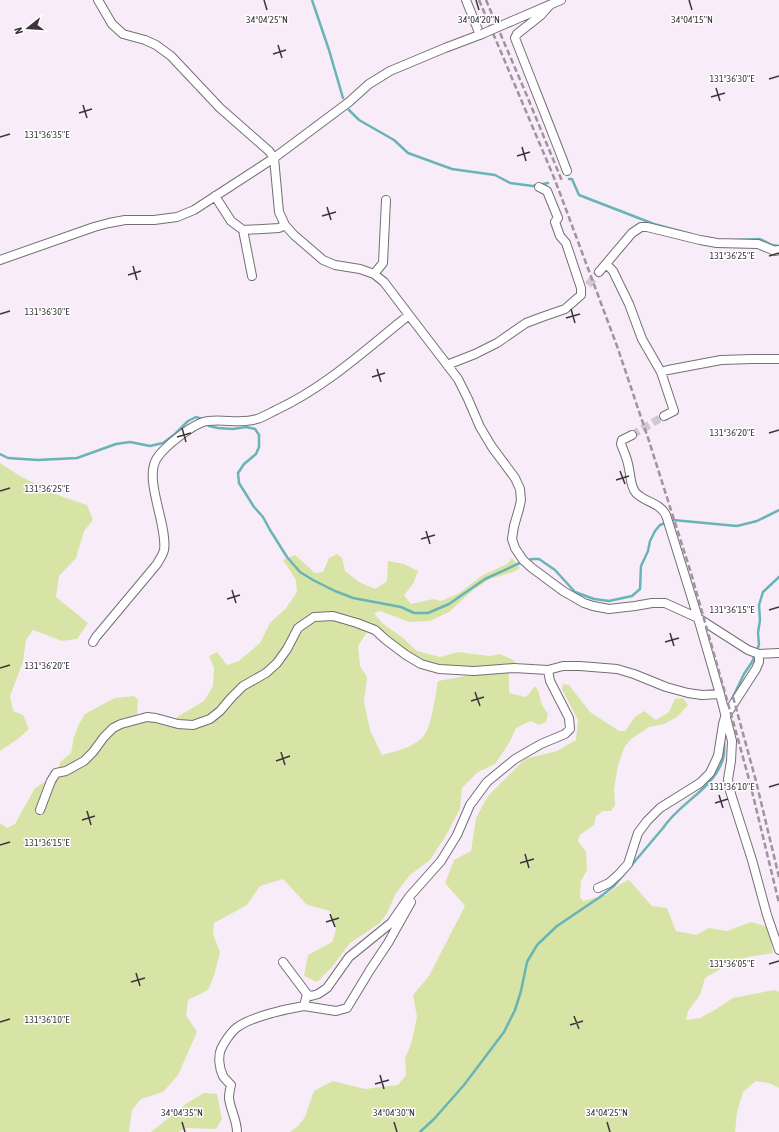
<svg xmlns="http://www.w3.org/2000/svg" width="779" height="1132" font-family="'Asap Condensed',sans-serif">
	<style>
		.green { fill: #d7e4a5 }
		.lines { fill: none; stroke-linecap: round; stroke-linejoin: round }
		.stream { stroke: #68b4b7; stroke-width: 2.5 }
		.street-tunnel { stroke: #d2c8d3; stroke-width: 8; stroke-dasharray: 8 4; stroke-linecap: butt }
		.street-casing { stroke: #776d79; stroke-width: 10 }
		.street { stroke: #fff; stroke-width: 8 }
		.rail { stroke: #9d949d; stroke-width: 2.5; stroke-dasharray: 6 3; stroke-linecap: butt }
		.street-bridge-casing { stroke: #776d79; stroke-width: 10; stroke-linecap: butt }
		.street-bridge { stroke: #fff; stroke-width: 8 }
		.ticks { fill: none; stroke: #3b363b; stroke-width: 1.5 }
		.ticks-label { font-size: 10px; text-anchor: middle; fill: #3b363b; stroke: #fff; stroke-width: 3; stroke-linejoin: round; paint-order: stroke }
	</style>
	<rect width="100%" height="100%" fill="#f8ecf9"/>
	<path class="green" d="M 0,463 L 20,476 L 60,496 L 87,505 L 93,520 L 84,531 L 76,558 L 59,576 L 56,597 L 88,623 L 77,639 L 62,641 L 33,630 L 26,640 L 23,662 L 10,696 L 13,711 L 23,715 L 29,729 L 19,738 L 0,751 Z
		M 337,554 L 342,558 L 345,571 L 359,582 L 375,589 L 387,581 L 388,561 L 404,564 L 418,571 L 413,584 L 404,595 L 411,604 L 433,599 L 441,601 L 458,594 L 483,575 L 507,564 L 512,558 L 520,568 L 513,572 L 490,579 L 473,590 L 449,612 L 430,621 L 409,622 L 380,611 L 374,613 L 382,623 L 403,638 L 417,651 L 440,657 L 458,652 L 489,656 L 500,654 L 515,661 L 514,666 L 469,667 L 457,665 L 433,665 L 416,658 L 375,629 L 367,632 L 358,646 L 360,666 L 367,677 L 364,702 L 370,730 L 382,755 C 397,751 411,748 422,738 C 431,731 436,692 438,681 L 481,673 L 509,673 L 509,693 L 526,697 L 535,686 L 538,690 L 542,705 L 548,714 L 546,722 L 539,725 L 531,721 L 516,728 L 509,743 L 495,764 L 478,772 L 462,788 L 460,809 L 445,837 L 430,860 L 410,875 L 396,893 L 387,913 L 380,923 L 350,943 L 332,967 L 317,982 L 304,976 L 308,955 L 332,942 L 336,930 L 330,911 L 307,905 L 283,879 L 260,886 L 247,905 L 214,923 L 213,934 L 220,952 L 214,976 L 208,990 L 188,1000 L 186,1015 L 197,1032 L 178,1075 L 163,1092 L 141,1099 L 132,1110 L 129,1132 L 0,1132 L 0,823 L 7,828 L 15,824 L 35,788 L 46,781 L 57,779 L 60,762 L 71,753 L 74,737 L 79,724 L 85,714 L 115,698 L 134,696 L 138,700 L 137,713 L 141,722 L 154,720 L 172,727 L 177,717 L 204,701 L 213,686 L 214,668 L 209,656 L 217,652 L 227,665 L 239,661 L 260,643 L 270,623 L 286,608 L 297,592 L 296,580 L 283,560 L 295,555 L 315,573 L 323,572 L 329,558 Z
		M 563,684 L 569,685 L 590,712 L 619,731 L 625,731 L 635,717 L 644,711 L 656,720 L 669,712 L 675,699 L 683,698 L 688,705 L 677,717 L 664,724 L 649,727 L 631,739 L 625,746 L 618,765 L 614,789 L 615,805 L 611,811 L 603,811 L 596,816 L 594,825 L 580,835 L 578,841 L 586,852 L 587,870 L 581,881 L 580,897 L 583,901 L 606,895 L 622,883 L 629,880 L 652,906 L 667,908 L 676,931 L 696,935 L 709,928 L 727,931 L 751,922 L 768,927 L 773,953 L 748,957 L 724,967 L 705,978 L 700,995 L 688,1011 L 686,1020 L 700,1018 L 713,1011 L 733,998 L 774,990 L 779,992 L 779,1088 L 769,1083 L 756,1081 L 743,1092 L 737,1112 L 735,1132 L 290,1132 L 298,1126 L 305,1117 L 314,1091 L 333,1081 L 365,1089 L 398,1085 L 406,1075 L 405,1058 L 411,1044 L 417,1017 L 413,995 L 429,976 L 465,906 L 445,883 L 454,860 L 471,851 L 476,818 L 488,796 L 525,759 L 557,751 L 576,740 L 578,720 L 562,689 Z
		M 204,1093 L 217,1094 L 222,1119 L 216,1129 L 186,1128 L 178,1132 L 151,1132 L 187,1103 Z"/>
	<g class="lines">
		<path class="stream" d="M 312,0 L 329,50 L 343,98
			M 349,110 L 359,120 L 394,140 L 408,153 L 452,169 L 495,175 L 510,183 L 533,186 L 548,183
			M 569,179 L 572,179 L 579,195 L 654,224 L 691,234
			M 735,240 L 760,239 L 772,245 L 779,246
			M 207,424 L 209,426 L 218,428 L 233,429 L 246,427 L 255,429 L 259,435 L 259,447 L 256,454 L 244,464 L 238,473 L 239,483 L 254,507 L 263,517 L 270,530 L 287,557 L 300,572 L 313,580 L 335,591 L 353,598 L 401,607 L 414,613 L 428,613 L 449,604 L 485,579 L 522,562
			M 0,454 L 8,458 L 38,460 L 77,458 L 116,444 L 130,442 L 150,446 L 163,443 L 175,434 L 188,421 L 196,417 L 202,419 L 203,420
			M 527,561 L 532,559 L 539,559 L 555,570 L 575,592 L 594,599 L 609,601 L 632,596 L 640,589 L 641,566 L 648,551 L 650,541 L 655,531 L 660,525 L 673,520 L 737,526 L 757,521 L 779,510
			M 732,699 L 744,674 L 752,662 L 759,645 L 758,633 L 760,620 L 759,605 L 763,592 L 779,577
			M 420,1132 L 434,1119 L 464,1085 L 504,1032 L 515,1010 L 521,991 L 527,962 L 537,945 L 557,926 L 600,897 L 614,886 L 663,828 C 680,802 713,790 723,759 C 725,753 724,746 724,740"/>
		<path class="street-tunnel" d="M 588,285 L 599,272
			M 632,435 L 664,416"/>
		<defs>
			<path id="street" d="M 98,0 L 112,24 L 123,34 L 145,40 L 156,45 L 171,56 L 220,108 L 269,151 L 274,158 L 279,212 L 285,225 L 294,235 L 323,260 L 335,265 L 360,269 L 374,274 L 384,282 L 409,315 L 458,379 L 468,399 L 480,427 L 492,447 L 515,478 L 520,489 L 521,500 L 519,509 L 514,526 L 512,539 L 515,548 L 523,560 L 532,568 L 563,591 L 584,603 L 593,606 L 609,609 L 635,606 L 652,603 L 665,603 L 698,618 L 748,650 L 759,654 L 779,653
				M 466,0 L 480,35
				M 550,5 L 541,15 L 517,34 L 515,38 C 532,82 550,126 567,171
				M 512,21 L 561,0
				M 215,196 L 231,221 L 243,230 L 279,228 L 285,225
				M 243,230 L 252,276
				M 0,260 L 94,227 L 109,223 L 125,220 L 154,220 L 177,217 L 194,210 L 274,158 L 349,102 L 369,84 L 390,71 L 445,48 L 482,34
				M 606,264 L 613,271 L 629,304 L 642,339 L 661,372 L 674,411 L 664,416
				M 599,272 L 632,233 L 641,227 L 647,227 L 700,240 L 717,243 L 758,244 L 775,251 L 779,250
				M 374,274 L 383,263 L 386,200
				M 447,365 L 475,354 L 497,343 L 526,323 L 542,317 L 565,309 L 581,295 L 581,288 L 566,243 L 560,236 L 555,222 L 558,218 L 547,191 L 539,187
				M 661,372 L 668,370 L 721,360 L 752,359 L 779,359
				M 632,435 L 622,440 L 621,444 C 624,452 628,460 629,469 C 631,477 630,486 636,493 C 646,503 659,502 666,515 L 698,618 L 720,694 L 732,741 L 731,761 L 728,779 L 730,791 L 752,860 L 767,915 L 779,950
				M 93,642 L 96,637 L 157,564 C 159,560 163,555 164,550 C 168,525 143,479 157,458 C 165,446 195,422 208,421 C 225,419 241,424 257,419 C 263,417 270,413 276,410 C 326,387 366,349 409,315
				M 40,810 L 51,781 L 56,773 L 66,771 L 84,761 L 93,752 L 104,737 L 113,728 L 121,724 L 147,717 L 156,718 L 178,724 L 193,725 L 210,719 L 220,711 L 231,698 L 243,686 L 266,673 L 277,663 L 287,649 L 298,628 L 314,617 L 333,616 L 357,623 L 375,630 L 386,640 L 406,655 L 421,664 L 439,669 L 474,671 L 514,668 L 548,670 L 563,666 L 580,666 L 617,669 L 634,674 L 666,687 L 688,693 L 702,695 L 720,694
				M 598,888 L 609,883 L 618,875 L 628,864 L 638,833 L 647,821 L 660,808 L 700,783 L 710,773 L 718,756 L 723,724 L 725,717 L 756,669 L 759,662 L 759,654
				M 283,962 L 307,994 L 311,996 L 318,994 L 327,988 L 349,957 L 391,923 L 409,897 L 441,861 L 457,835 L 470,805 L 487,782 L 515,759 L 541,744 L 565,734 L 570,729 L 569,718 L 550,681 L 548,670
				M 307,994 L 304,1006 L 336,1011 L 347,1008 L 370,970 L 388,943 L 411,902
				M 237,1132 C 237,1120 230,1109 229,1098 C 229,1094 230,1089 231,1085 C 228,1082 225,1079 223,1076 C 219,1068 218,1056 221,1049 C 225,1041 229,1035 235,1029 C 249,1017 286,1009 304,1006"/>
		</defs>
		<use href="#street" class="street-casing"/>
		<use href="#street" class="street"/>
		<path class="rail" d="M 479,0 L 555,180 L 617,346 L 649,441 L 691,573 L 733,721 L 750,783 L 779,903
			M 486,0 L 527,96 L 562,181
			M 733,697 L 756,781 L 779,877"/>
		<defs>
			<path id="street-bridge" d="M 482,34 L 512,21"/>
		</defs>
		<use href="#street-bridge" class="street-bridge-casing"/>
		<use href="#street-bridge" class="street-bridge"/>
	</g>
	<path class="ticks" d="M 264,0 L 267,10M 476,0 L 479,10M 689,0 L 692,10M 278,45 L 282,58M 273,54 L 286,50M 769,79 L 779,76M 716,88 L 720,101M 711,97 L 725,93M 83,105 L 87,118M 79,113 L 92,109M 0,137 L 10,134M 522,147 L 526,161M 517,156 L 530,152M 327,207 L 331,220M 322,216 L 336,212M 769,256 L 779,253M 133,266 L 137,280M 128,275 L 141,271M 571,309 L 575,323M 0,314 L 10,311M 566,318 L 580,314M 377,369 L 381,382M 372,377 L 385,373M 182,428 L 186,442M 769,433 L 779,430M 177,437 L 191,433M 620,471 L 625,484M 616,480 L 629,476M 0,491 L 10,488M 426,531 L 430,544M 421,539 L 435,535M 232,590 L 236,603M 227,599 L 240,595M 769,610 L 779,607M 670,633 L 674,646M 665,642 L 679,638M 0,668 L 10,665M 475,692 L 480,706M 471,701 L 484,697M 281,752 L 285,765M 276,761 L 290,756M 769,787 L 779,784M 719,795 L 723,808M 715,803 L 728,799M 87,811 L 91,825M 82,820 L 95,816M 0,845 L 10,842M 525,854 L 529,868M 520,863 L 534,859M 330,914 L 335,927M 326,922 L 339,918M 769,964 L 779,961M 136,973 L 140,986M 131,982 L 145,978M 574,1016 L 579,1029M 0,1022 L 10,1019M 570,1025 L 583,1021M 380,1075 L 384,1089M 375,1084 L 389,1080M 182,1122 L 185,1132M 394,1122 L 397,1132M 607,1122 L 610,1132"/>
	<g class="ticks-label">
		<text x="267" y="23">34°04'25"N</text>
		<text x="479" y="23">34°04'20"N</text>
		<text x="692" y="23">34°04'15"N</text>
		<text x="732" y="82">131°36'30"E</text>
		<text x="47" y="138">131°36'35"E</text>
		<text x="732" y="259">131°36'25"E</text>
		<text x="47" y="315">131°36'30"E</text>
		<text x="732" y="436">131°36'20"E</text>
		<text x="47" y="492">131°36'25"E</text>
		<text x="732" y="613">131°36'15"E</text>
		<text x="47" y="669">131°36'20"E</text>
		<text x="732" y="790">131°36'10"E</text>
		<text x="47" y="846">131°36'15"E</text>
		<text x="732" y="967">131°36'05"E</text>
		<text x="47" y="1023">131°36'10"E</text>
		<text x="182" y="1116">34°04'35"N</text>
		<text x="394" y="1116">34°04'30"N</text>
		<text x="607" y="1116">34°04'25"N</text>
	</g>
	<g transform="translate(28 28) rotate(253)" stroke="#ffffff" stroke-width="3" paint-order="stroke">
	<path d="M0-3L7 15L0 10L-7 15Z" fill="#3b363b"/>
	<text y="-6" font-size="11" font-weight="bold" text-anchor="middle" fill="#3b363b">N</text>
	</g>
</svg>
